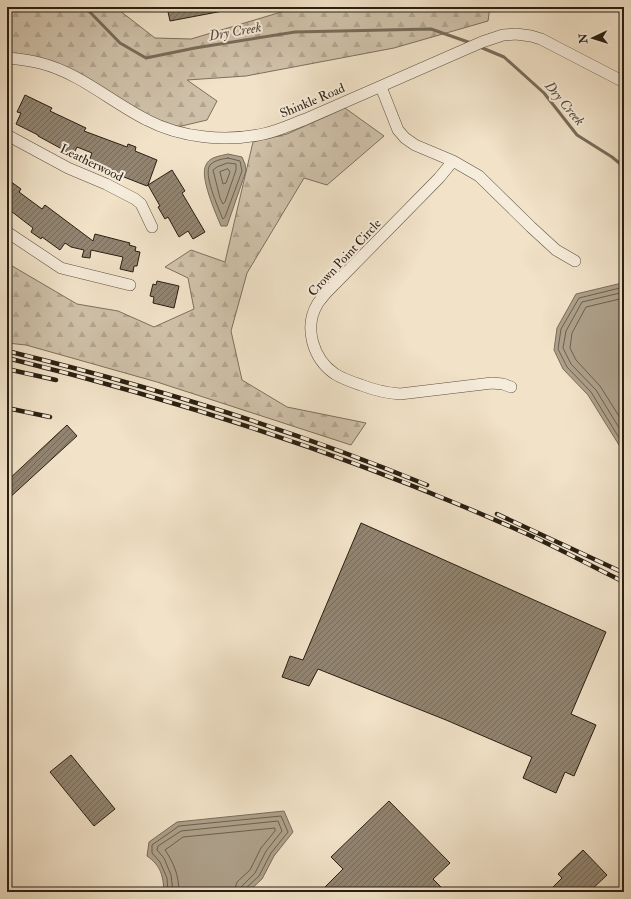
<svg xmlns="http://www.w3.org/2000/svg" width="631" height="899" font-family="'IM FELL Double Pica',serif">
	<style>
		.forest { fill: url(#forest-firs); stroke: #7c705e }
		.water { fill: #ada08a; stroke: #786c5a }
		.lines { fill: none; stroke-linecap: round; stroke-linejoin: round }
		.shore { stroke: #6b604e; stroke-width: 1 }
		.stream { stroke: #786c5a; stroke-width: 3 }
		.building { fill: url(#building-hatch); stroke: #291f12 }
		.street-casing { stroke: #5b5040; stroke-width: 12 }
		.street { stroke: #f6ecdb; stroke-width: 11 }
		.rail-casing { stroke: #291f12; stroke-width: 4.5 }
		.rail { stroke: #f6ecdb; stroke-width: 3; stroke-dasharray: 9; stroke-linecap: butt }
		.labels { text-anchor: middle; stroke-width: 4; stroke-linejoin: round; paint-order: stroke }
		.street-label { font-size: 13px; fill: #291f12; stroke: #f6ecdb }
		.water-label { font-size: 14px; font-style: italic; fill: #574c3c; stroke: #f6ecdb }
	</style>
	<defs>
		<pattern id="forest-firs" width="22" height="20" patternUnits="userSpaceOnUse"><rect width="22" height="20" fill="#cfc1a9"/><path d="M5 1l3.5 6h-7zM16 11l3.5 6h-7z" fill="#b2a590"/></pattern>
		<pattern id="building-hatch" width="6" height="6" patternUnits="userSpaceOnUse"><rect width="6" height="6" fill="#918471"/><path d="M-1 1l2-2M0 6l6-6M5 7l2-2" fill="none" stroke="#766b5b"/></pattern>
	</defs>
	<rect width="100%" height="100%" fill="#f1e2c8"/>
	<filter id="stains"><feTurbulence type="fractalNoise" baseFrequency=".005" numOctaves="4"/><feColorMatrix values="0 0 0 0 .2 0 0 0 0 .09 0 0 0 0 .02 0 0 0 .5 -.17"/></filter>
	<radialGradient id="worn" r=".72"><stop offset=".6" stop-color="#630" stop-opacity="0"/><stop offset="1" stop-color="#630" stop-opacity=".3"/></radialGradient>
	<path class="forest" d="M 9,7 L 115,7 L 155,38 L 191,39 L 298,7 L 306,7 L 327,12 L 328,7 L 490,7 L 488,21 L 394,48 L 246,76 L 187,80 L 217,101 L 207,120 L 169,129 L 73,75 L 7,58 L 7,9 Z
		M 345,108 L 384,136 L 327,185 L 304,178 L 247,273 L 231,331 L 242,380 L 287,407 L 366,423 L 351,445 L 157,382 L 26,345 L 7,343 L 7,263 L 77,304 L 118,311 L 154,327 L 194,309 L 188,278 L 165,267 L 191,250 L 225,262 L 253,142 L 287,134 Z"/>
	<path class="water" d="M 228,154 L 242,157 L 245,164 L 246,171 L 227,226 L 221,226 C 216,214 199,176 206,165 C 209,157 220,156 228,154 Z
		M 622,283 L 624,283 L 624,446 L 619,445 L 588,395 L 563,369 L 554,350 L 557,328 L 576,294 Z
		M 284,811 L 293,832 L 274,856 L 262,879 L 248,892 L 164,892 C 163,875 161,866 147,856 L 149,842 L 177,822 Z"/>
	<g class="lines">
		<path class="shore" d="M 228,158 L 240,161 L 242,171 L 225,217 L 223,219 L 222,217 C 218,207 203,174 210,165 C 215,160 222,159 228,158 Z
			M 228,163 L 236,164 L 236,170 L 225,202 L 223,204 L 220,198 L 213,170 L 217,167 Z
			M 228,169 L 230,172 L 226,183 L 223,184 L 220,172 Z
			M 624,287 L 579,298 L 561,329 L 558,349 L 567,367 L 591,392 L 621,441 L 624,442
			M 624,292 L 582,302 L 566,331 L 563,348 L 571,364 L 596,390 L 624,436
			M 624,298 L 586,307 L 572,333 L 570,348 L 576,360 L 600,386 L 624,424
			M 168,892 L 167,878 L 160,862 L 152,853 L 152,845 L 179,826 L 281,816 L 288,832 L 271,853 L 259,876 L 246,888 L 245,892
			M 173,892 L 171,875 L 164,858 L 157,850 L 158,846 L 181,831 L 278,821 L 282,831 L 266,851 L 255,873 L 242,886 L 240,892
			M 179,892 C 179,876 174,863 165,850 L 183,837 L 275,828 L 275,831 L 261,848 L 250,870 L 237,882 L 234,892"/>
		<path class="stream" d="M 85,7 L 120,43 L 146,58 L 195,48 L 295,32 L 431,29 L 471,43
			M 480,47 L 504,57 L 544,93 L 577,135 L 612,157 L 624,167"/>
	</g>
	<path class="building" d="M 167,7 L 223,7 L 223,11 L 170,21 Z
		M 25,95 L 52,108 L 50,111 L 86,128 L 84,131 L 127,147 L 128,144 L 136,147 L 135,151 L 157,160 L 148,185 L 172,170 L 185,191 L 182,193 L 205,232 L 193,239 L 188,231 L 179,237 L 168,217 L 165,219 L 158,207 L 160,206 L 148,185 L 147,186 L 124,177 L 105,169 L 105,167 L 89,161 L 92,153 L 77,147 L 73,155 L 38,136 L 38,135 L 16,124 L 21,113 L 17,112 Z
		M 7,179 L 21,189 L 19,192 L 42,209 L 45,205 L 93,241 L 95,234 L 130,243 L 129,245 L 136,247 L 135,251 L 140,252 L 137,266 L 134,266 L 133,272 L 120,269 L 123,257 L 91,250 L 90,258 L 82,257 L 84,250 L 71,247 L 65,243 L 60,250 L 42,237 L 41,239 L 31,232 L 33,228 L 7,208 Z
		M 157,281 L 179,286 L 174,308 L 153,303 L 154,297 L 150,296 L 153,284 L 156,285 Z
		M 67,425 L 77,436 L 7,500 L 7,481 Z
		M 361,523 L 606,632 L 571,714 L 596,725 L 574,776 L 565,772 L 556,793 L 523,778 L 532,757 L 446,720 L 318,669 L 309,686 L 282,677 L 290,656 L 303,660 Z
		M 71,755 L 115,809 L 94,826 L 50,772 Z
		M 389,801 L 450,863 L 433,879 L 446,892 L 320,892 L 343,869 L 331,857 Z
		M 583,850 L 607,875 L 589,892 L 575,892 L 570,887 L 564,892 L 548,892 L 562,878 L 558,874 Z"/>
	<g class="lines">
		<defs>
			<path id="street" d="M 7,58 C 18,59 29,60 40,63 C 80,73 111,102 147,120 C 181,138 226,142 263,134 C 278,131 292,124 306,119 L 482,42 L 503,35 L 516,34 L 531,36 L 541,39 L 624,82
				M 381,87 L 398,130 L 405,138 L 415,145 L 453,161 L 479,176 L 531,227 L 556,250 L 575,261
				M 7,135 L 68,168 L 106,184 L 135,199 L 141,204 L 152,227
				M 453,161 L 439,178 L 328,291 C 324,295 321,299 318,303 C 303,327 313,359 335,374 C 343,379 352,382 361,385 C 374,390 386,393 400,394 L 492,383 L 503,384 L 511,387
				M 7,232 L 61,268 L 130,285"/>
		</defs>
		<use href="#street" class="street-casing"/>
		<use href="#street" class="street"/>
		<defs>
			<path id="rail" d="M 7,351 C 150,386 291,429 427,485
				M 7,358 C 182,401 355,457 520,531 C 555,546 589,565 624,582
				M 7,369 L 56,380
				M 7,408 L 50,417
				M 497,514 L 624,573"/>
		</defs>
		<use href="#rail" class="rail-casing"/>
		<use href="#rail" class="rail"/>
	</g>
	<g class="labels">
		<g class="street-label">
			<text transform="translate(312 100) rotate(-23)" y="5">Shinkle Road</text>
			<text transform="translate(92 162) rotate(26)" y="5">Leatherwood</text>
			<text transform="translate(344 257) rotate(-47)" y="5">Crown Point Circle</text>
		</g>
		<g class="water-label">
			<text transform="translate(235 31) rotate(-10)" y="5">Dry Creek</text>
			<text transform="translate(565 103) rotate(50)" y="5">Dry Creek</text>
		</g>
	</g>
	<rect width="631" height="899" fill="none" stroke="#f1e2c8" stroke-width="24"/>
	<rect x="8" y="8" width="615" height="883" fill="none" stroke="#291f12" stroke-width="2"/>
	<rect x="12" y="12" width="607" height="875" fill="none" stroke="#291f12"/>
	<g transform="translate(593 38) rotate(266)" stroke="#f6ecdb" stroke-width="3" paint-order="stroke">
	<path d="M0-3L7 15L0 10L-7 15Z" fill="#291f12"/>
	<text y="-6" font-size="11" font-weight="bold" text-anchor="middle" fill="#291f12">N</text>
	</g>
	<rect width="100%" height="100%" filter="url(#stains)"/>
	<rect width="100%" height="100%" fill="url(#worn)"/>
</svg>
